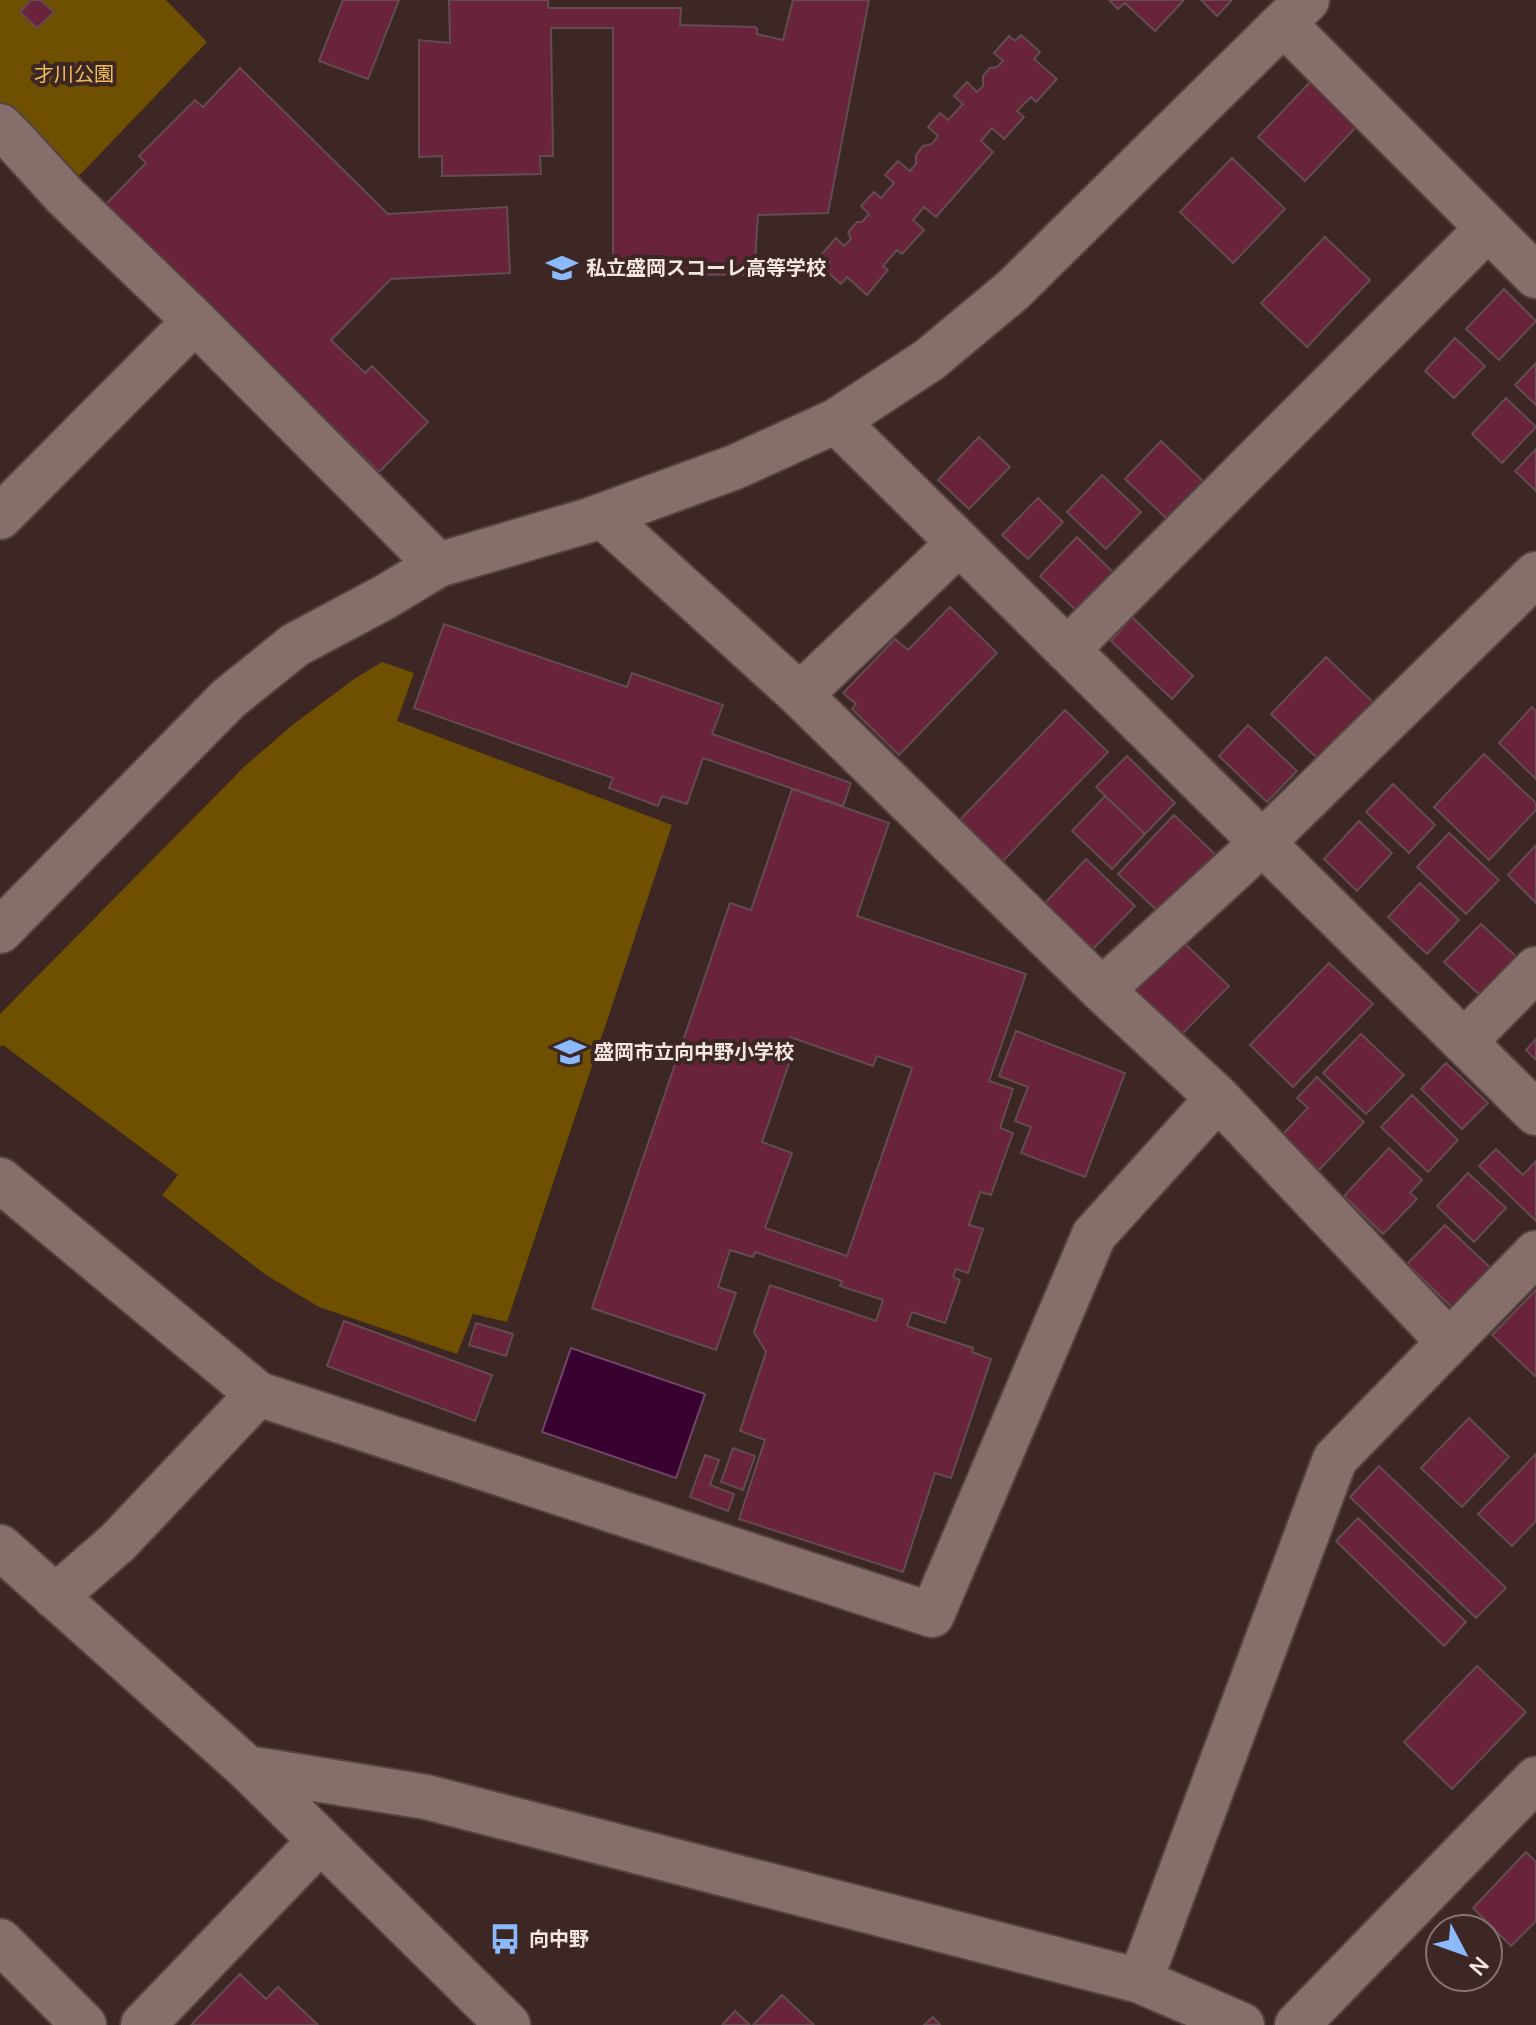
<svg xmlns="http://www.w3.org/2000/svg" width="1536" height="2025" font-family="Manrope,'Noto Sans JP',sans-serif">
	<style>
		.green { fill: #6f4f00 }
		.water { fill: #39012f; stroke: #714565; stroke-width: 2 }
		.building { fill: #69243b; stroke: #624c51; stroke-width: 2; fill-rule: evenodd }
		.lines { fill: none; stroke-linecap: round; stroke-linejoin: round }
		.minor-casing { stroke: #544340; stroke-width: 48 }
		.minor { stroke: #866e6a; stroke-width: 44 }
		.labels { text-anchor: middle; stroke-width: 8; stroke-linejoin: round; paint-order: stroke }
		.park-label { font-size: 20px; fill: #f0bc58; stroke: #3c2724 }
		.poi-label { font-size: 20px; font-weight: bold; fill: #f3e5e2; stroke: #3c2724; text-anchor: start }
	</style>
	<rect width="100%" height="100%" fill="#3c2724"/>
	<path class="green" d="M 0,0 L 166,0 L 207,42 L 75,180 L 0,104 Z
		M 382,662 L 414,673 L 397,721 L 672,825 L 507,1322 L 473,1314 L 457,1354 L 319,1307 L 266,1275 L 162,1195 L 178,1175 L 3,1045 L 0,1047 L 0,1014 L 245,766 L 291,726 L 354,679 Z"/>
	<path class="water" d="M 571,1348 L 705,1394 L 676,1478 L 542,1432 Z"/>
	<path class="building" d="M 31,0 L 40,0 L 54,12 L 37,28 L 20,12 Z
		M 343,0 L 399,0 L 368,79 L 319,61 Z
		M 449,0 L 548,0 L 548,8 L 681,8 L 680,25 L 755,27 L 757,29 L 757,34 L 783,40 L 793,0 L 869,0 L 828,213 L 758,215 L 754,275 L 613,274 L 613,28 L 551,28 L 553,156 L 540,156 L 541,174 L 442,176 L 442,156 L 419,157 L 419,40 L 450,43 Z
		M 1109,0 L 1184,0 L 1155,31 L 1125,3 L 1118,9 Z
		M 1201,0 L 1232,0 L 1217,16 Z
		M 1021,35 L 1040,52 L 1034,59 L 1057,79 L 1036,102 L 1031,97 L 1017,111 L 1024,117 L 1004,139 L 992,128 L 981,141 L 993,152 L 936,217 L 924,207 L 913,220 L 924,230 L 902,254 L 897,250 L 883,266 L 888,270 L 867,295 L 847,277 L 841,284 L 824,269 L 830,262 L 821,255 L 836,238 L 844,246 L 851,239 L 848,232 L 857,222 L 862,222 L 869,214 L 861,206 L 874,192 L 881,198 L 894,183 L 885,175 L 898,161 L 910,171 L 916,164 L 916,155 L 923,146 L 932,144 L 938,136 L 928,127 L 940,113 L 948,120 L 963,104 L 954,96 L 967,82 L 977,92 L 983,86 L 983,76 L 990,68 L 997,67 L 1003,61 L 994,53 L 1009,36 L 1015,41 Z
		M 240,68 L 388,214 L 507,207 L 510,273 L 391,279 L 331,340 L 365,373 L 372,366 L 428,422 L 379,472 L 106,204 L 146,163 L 139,156 L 195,100 L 203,107 Z
		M 1312,80 L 1359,124 L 1305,181 L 1258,137 Z
		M 1232,158 L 1285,209 L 1233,263 L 1180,212 Z
		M 1325,237 L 1370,280 L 1307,347 L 1261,303 Z
		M 1504,289 L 1536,321 L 1499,360 L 1466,329 Z
		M 1455,338 L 1485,366 L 1454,398 L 1425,371 Z
		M 1536,363 L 1536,405 L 1515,385 Z
		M 1506,398 L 1536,427 L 1502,463 L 1472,434 Z
		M 979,437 L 1010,467 L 969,509 L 938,480 Z
		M 1161,441 L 1203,481 L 1167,519 L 1125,479 Z
		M 1536,449 L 1536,491 L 1515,471 Z
		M 1102,475 L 1141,512 L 1106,549 L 1067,512 Z
		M 1038,498 L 1063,522 L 1028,559 L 1002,535 Z
		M 1077,537 L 1116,575 L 1079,613 L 1040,576 Z
		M 950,607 L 997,653 L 899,755 L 852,709 L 856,704 L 843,693 L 895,639 L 908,650 Z
		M 1132,617 L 1193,676 L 1172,699 L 1111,641 Z
		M 444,624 L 627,687 L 632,673 L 723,705 L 712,734 L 851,783 L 843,806 L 703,758 L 687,804 L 662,796 L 658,806 L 609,788 L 613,778 L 414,708 Z
		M 1326,657 L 1375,704 L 1320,761 L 1271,714 Z
		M 1532,707 L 1536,711 L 1536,779 L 1499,743 Z
		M 1065,710 L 1108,752 L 1000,864 L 957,823 Z
		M 1248,725 L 1297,771 L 1267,802 L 1219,756 Z
		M 1484,754 L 1536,803 L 1536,810 L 1489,860 L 1434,807 Z
		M 1127,756 L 1175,803 L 1145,834 L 1096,787 Z
		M 1393,784 L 1435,825 L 1409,853 L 1366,812 Z
		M 792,789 L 889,823 L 857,916 L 1026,974 L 989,1081 L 1013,1089 L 1000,1128 L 1013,1133 L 991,1195 L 980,1192 L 969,1225 L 983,1229 L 968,1273 L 956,1269 L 953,1277 L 960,1280 L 945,1323 L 912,1312 L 907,1326 L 973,1348 L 972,1352 L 991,1359 L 951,1478 L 935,1473 L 903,1572 L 739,1519 L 765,1440 L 740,1431 L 766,1352 L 754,1332 L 770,1285 L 876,1321 L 883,1300 L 840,1286 L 842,1281 L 755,1252 L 753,1257 L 730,1250 L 718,1287 L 736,1293 L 716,1350 L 592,1308 L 730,903 L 751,910 ZM 790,1037 L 873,1066 L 877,1056 L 912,1068 L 847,1256 L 765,1228 L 792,1153 L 762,1142 L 790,1061 L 783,1059 Z
		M 1105,796 L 1145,834 L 1112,869 L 1072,831 Z
		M 1174,815 L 1218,857 L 1162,915 L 1118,874 Z
		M 1359,821 L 1392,853 L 1357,891 L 1324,859 Z
		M 1449,833 L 1499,880 L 1466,914 L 1417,867 Z
		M 1536,845 L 1536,903 L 1508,875 Z
		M 1086,859 L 1135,906 L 1091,951 L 1043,905 Z
		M 1420,883 L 1459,920 L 1427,954 L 1388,917 Z
		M 1481,924 L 1519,959 L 1483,998 L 1444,962 Z
		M 1179,938 L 1229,986 L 1176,1040 L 1126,992 Z
		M 1329,963 L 1373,1004 L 1293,1087 L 1250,1045 Z
		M 1016,1031 L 1125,1073 L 1085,1177 L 1021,1153 L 1031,1127 L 1015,1121 L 1028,1087 L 999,1076 Z
		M 1361,1034 L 1404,1075 L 1366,1114 L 1323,1073 Z
		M 1536,1039 L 1536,1060 L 1526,1050 Z
		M 1446,1063 L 1488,1103 L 1462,1129 L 1421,1089 Z
		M 1317,1077 L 1364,1122 L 1319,1170 L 1282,1135 L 1308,1108 L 1297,1098 Z
		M 1412,1095 L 1458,1140 L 1428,1172 L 1381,1127 Z
		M 1389,1148 L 1422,1180 L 1410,1193 L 1417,1199 L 1383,1234 L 1344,1196 Z
		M 1496,1149 L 1523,1175 L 1536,1161 L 1536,1221 L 1479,1166 Z
		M 1468,1173 L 1506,1208 L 1474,1242 L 1437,1206 Z
		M 1445,1225 L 1495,1272 L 1457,1312 L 1407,1264 Z
		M 1536,1290 L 1536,1375 L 1535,1376 L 1492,1335 Z
		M 344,1321 L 492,1375 L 475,1421 L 327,1366 Z
		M 476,1323 L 513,1334 L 506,1356 L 469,1345 Z
		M 1469,1418 L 1509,1457 L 1462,1507 L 1421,1468 Z
		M 733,1448 L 755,1456 L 743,1490 L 721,1482 Z
		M 1536,1454 L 1536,1521 L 1512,1546 L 1478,1514 Z
		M 705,1455 L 719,1460 L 710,1485 L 734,1494 L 728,1511 L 690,1497 Z
		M 1379,1466 L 1506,1588 L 1476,1618 L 1350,1497 Z
		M 1358,1518 L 1466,1622 L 1444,1646 L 1336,1541 Z
		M 1477,1666 L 1526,1712 L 1452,1789 L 1404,1742 Z
		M 1526,1852 L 1536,1862 L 1536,1921 L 1511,1946 L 1473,1908 Z
		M 240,1974 L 266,1999 L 278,1987 L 318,2025 L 191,2025 Z
		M 782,1995 L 814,2025 L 753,2025 Z
		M 735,2011 L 750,2025 L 722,2025 Z
		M 933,2017 L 940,2025 L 924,2025 Z"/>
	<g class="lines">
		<defs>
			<path id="minor" d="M 1284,24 L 1488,228
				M 0,126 L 15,141 L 65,196 L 195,321 L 438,565
				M 836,421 L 1536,1113
				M 603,516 L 800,695
				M 0,517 L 195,321
				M 959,543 L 800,695 L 1102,990 L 1218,1098 L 1449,1342
				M 1067,650 L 1488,228 L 1536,276
				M 0,931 L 228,699 L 295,645 L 385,597 L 438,565 L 590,520 L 735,467 L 836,421 L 929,360 L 1013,290 L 1307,0
				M 1102,990 L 1262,843 L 1536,574
				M 1464,1042 L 1536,969
				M 0,1180 L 258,1394 L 932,1615 L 1094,1235 L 1218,1098
				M 0,1547 L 247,1768 L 508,2025
				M 55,1597 L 118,1542 L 258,1394
				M 247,1768 L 426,1797 L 1140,1981 L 1242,2025
				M 0,1941 L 84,2025
				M 1140,1981 L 1335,1459 L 1536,1253
				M 143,2025 L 320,1841
				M 1297,2025 L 1536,1779"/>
		</defs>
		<use href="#minor" class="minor-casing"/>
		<use href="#minor" class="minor"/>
	</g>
	<defs>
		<symbol id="school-bare" viewBox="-9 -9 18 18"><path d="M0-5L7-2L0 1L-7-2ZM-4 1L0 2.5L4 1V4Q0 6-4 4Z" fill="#8cb9fc" stroke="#3c2724" stroke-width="2.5" paint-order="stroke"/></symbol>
		<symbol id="bus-bare" viewBox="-9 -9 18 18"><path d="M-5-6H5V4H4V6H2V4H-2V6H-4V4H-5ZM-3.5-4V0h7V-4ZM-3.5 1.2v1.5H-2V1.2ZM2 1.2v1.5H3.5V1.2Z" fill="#8cb9fc" stroke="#3c2724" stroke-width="2.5" paint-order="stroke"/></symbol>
	</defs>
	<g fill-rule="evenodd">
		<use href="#school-bare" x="540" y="246" width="44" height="44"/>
		<use href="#school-bare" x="548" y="1030" width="44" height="44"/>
		<use href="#bus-bare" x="483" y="1917" width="44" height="44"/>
	</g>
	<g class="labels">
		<g class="park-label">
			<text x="74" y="81">才川公園</text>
		</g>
		<g class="poi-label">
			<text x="586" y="275">私立盛岡スコーレ高等学校</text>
			<text x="594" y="1059">盛岡市立向中野小学校</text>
			<text x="529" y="1946">向中野</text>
		</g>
	</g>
	<g transform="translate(1464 1953) rotate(131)"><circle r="38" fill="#3c2724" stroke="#857370" stroke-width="2"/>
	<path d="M0-6L14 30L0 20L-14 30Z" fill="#8cb9fc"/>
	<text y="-12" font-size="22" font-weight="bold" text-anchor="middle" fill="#f3e5e2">N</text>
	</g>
</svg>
